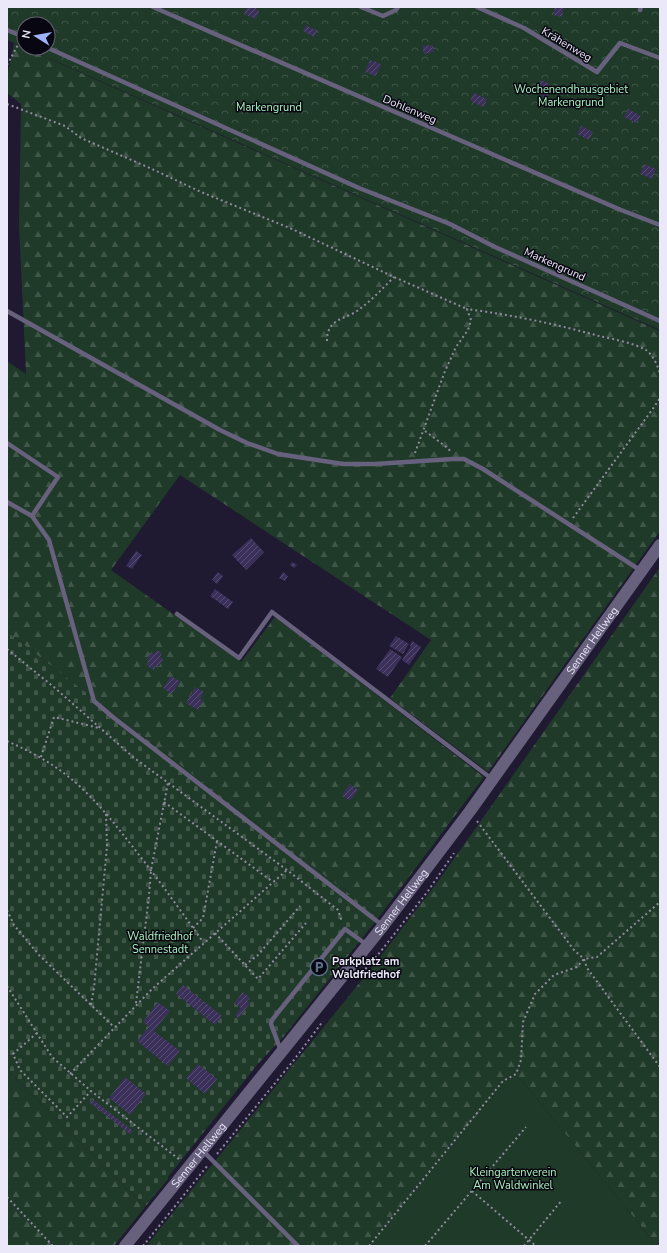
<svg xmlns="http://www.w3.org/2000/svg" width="667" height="1253" font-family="'Nunito Sans',sans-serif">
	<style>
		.green { fill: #1f3a28 }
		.forest { fill: url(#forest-firs) }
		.cemetery { fill: url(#cemetery-stones) }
		.park { fill: url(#park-crowns) }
		.building { fill: url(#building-hatch) }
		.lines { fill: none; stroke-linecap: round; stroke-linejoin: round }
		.path { stroke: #8e8a9e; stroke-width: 2; stroke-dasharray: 2 3; stroke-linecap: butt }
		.service { stroke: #67617e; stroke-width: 4.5 }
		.tertiary { stroke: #67617e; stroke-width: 12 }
		.labels { text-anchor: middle; stroke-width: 3; stroke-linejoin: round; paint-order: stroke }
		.street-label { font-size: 11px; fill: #ebe8f9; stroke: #080610 }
		.park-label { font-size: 11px; fill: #a8f3bf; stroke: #080610 }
		.poi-label { font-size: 11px; font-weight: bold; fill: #ebe8f9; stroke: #080610; text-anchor: start }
	</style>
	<defs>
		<pattern id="forest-firs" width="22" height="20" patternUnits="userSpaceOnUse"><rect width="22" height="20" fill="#1f3a28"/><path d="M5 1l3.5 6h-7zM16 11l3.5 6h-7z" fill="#405648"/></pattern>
		<pattern id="cemetery-stones" width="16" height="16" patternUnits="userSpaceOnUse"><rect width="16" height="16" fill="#1f3a28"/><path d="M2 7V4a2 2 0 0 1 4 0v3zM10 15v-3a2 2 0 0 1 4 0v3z" fill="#405648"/></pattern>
		<pattern id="park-crowns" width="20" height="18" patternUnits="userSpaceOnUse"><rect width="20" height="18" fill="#1f3a28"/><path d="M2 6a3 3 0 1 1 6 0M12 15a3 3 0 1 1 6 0" fill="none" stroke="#405648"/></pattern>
		<pattern id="building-hatch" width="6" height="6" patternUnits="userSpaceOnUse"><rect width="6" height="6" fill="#3b305a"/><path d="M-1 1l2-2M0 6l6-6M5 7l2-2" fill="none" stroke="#584e72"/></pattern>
	</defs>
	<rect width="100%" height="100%" fill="#1f1931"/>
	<path class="green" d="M 514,1071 L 646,1232 L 654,1246 L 367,1246 Z"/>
	<path class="forest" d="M 14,43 L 660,331 L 660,531 L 488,772 L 390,698 L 431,640 L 180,475 L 111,570 L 241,662 L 275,617 L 484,777 L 379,917 L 7,632 L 7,361 L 26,374 L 19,225 L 21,104 L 7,93 L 7,77 Z
		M 660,567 L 660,1246 L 654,1246 L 646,1232 L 514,1071 L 367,1246 L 146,1246 L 374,965 L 439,880 Z
		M 7,1070 L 145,1207 L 114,1246 L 7,1246 Z"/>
	<path class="cemetery" d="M 7,632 L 379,917 L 284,1036 L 257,1065 L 168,1177 L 169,1178 L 145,1207 L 7,1070 Z"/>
	<path class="park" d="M 7,7 L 660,7 L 660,330 L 26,48 L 48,48 L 48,24 L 24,24 L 24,47 L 7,40 Z"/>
	<path class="building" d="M 247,7 L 257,7 L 256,9 L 259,11 L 256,19 L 244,14 Z
		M 555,7 L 564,7 L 562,17 L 553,15 Z
		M 306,25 L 317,31 L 314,37 L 303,31 Z
		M 433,45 L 434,52 L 424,54 L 422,46 Z
		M 370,60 L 381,64 L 376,76 L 365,72 Z
		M 541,80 L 553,86 L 546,98 L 534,92 Z
		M 474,93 L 487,99 L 484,107 L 470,101 Z
		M 628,109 L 641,116 L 636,123 L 624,117 Z
		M 581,126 L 593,132 L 589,140 L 577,134 Z
		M 644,164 L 656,169 L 652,179 L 640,174 Z
		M 251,538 L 264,552 L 246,570 L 232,555 Z
		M 136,551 L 142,555 L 132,569 L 126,566 Z
		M 292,562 L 297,565 L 294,568 L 290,565 Z
		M 218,572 L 223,576 L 217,584 L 212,580 Z
		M 283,572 L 288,576 L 285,581 L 279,578 Z
		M 215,589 L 233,602 L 228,609 L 210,596 Z
		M 396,636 L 409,644 L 403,654 L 389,646 Z
		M 412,641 L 421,647 L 409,665 L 402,660 L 411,646 L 410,646 Z
		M 390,649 L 402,657 L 388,677 L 376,669 Z
		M 157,650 L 162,653 L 160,657 L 163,659 L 159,667 L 156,665 L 154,670 L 146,665 L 149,660 L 147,659 L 151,652 L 155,654 Z
		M 171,676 L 180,681 L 172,694 L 163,688 Z
		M 195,687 L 204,692 L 200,699 L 203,701 L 198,710 L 186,703 Z
		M 350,784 L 358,790 L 350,801 L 342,795 Z
		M 183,985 L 222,1016 L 215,1025 L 176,994 Z
		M 243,992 L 250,998 L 247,1001 L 250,1003 L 239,1018 L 235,1015 L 241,1008 L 234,1003 Z
		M 158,1002 L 170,1011 L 154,1031 L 180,1051 L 168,1066 L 137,1041 L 149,1027 L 143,1022 Z
		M 198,1064 L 217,1079 L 205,1094 L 186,1078 Z
		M 125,1077 L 146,1094 L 130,1115 L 109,1098 Z
		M 92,1099 L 133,1131 L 130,1134 L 90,1103 Z"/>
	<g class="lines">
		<path class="path" d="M 7,65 L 19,43
			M 7,104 L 65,126 L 81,138 L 152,169 L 201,192 L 292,229 L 394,277 L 467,309
			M 327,341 C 327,335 328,329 333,324 C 339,318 350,316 357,311 C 371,301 382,289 394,277
			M 425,431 L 449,449 L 450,452
			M 415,453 L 445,371 L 456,347 L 468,330 L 471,320 L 467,309 C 512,315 556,324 599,336 C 613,339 634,343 646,350 C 653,355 658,366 660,374
			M 573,518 L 652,410 L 660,398
			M 7,649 L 55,688 L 133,757 L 287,870 L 338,910 L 342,922
			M 7,741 C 27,750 47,760 65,774 C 90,793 110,818 129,842 C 155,875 179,908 203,942
			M 41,757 L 54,717 L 99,728
			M 164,802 L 273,882
			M 477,821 L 574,950 L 584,959 L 587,968 L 660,1067
			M 7,910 L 14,925 L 39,955 L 114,1027
			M 193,928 L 203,918 L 217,841
			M 215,933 L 258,979 L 306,923
			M 245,965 L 258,955 L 300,906
			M 362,973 L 381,951 L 428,891 L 454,853
			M 7,986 L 52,1057 L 91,1091 L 180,1160
			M 136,1003 L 149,896 L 151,870 L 168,783
			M 91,1005 L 94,988 L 107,846 L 106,813
			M 37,1033 L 13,1054 L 20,1070 L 67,1117 L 91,1091
			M 70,1074 L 152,989 L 287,870
			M 217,1154 L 294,1060 L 323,1021
			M 472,1191 L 536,1246
			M 7,1197 L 53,1246
			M 143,1246 L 208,1165
			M 369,1246 L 503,1081 L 516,1074 L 521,1060 L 523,1022 L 535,994 L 554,975 L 577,967 L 584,959 L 597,957 L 660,902
			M 425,1246 L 526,1127
			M 524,1246 L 562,1200"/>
		<path class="service" d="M 153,7 L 621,210 L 660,225
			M 361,7 L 383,16 L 396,10 L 398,7
			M 477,7 L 524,28 L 597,72 L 620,43 L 660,58
			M 640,10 L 641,7
			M 7,30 L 24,37
			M 48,48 L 359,188 L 450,224 L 495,247 L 660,321
			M 7,311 L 220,430 L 247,443 L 278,454 L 343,464 L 375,464 L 453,459 L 464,459 L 483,469 L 640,570
			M 7,443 L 58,477 L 32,516 L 7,502
			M 32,516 L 49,540 L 94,701 L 114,718 L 382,925
			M 177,614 L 239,658 L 272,612 L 492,779
			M 281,1051 L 271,1024 L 272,1020 L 345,929 L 367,945
			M 203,1151 L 298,1246"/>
		<path class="tertiary" id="s1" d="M 125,1246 L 383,926 L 470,811 L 660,545"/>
	</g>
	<defs>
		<symbol id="parking-ring" viewBox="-11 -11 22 22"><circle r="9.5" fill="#080610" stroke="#5c6f8a" stroke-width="1.5"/><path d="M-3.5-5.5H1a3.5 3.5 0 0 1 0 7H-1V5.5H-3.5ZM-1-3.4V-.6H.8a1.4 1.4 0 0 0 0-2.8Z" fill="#5c6f8a"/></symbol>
	</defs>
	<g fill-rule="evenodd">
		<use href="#parking-ring" x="309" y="957" width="20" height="20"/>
	</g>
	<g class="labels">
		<g class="street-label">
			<text transform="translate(567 44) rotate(31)" y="4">Krähenweg</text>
			<text transform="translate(410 109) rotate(23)" y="4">Dohlenweg</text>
			<text transform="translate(555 264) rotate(24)" y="4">Markengrund</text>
			<text dy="4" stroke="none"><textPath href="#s1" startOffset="765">Senner Hellweg</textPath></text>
			<text dy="4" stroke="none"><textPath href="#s1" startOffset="441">Senner Hellweg</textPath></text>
			<text dy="4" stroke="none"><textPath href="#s1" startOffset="117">Senner Hellweg</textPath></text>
		</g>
		<g class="park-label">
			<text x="571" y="93">Wochenendhausgebiet<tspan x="571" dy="13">Markengrund</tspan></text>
			<text x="269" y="111">Markengrund</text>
			<text x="160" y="940">Waldfriedhof<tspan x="160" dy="13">Sennestadt</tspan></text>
			<text x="513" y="1176">Kleingartenverein<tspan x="513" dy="13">Am Waldwinkel</tspan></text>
		</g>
		<g class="poi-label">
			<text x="332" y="965">Parkplatz am<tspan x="332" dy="13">Waldfriedhof</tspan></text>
		</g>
	</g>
	<rect width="667" height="1253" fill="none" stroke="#ebe8f9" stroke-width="16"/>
	<g transform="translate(36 36) rotate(281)"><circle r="19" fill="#080610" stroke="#63606d"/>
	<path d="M0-3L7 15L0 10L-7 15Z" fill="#9eb4fd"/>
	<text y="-6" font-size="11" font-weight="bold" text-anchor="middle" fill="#ebe8f9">N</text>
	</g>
</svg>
